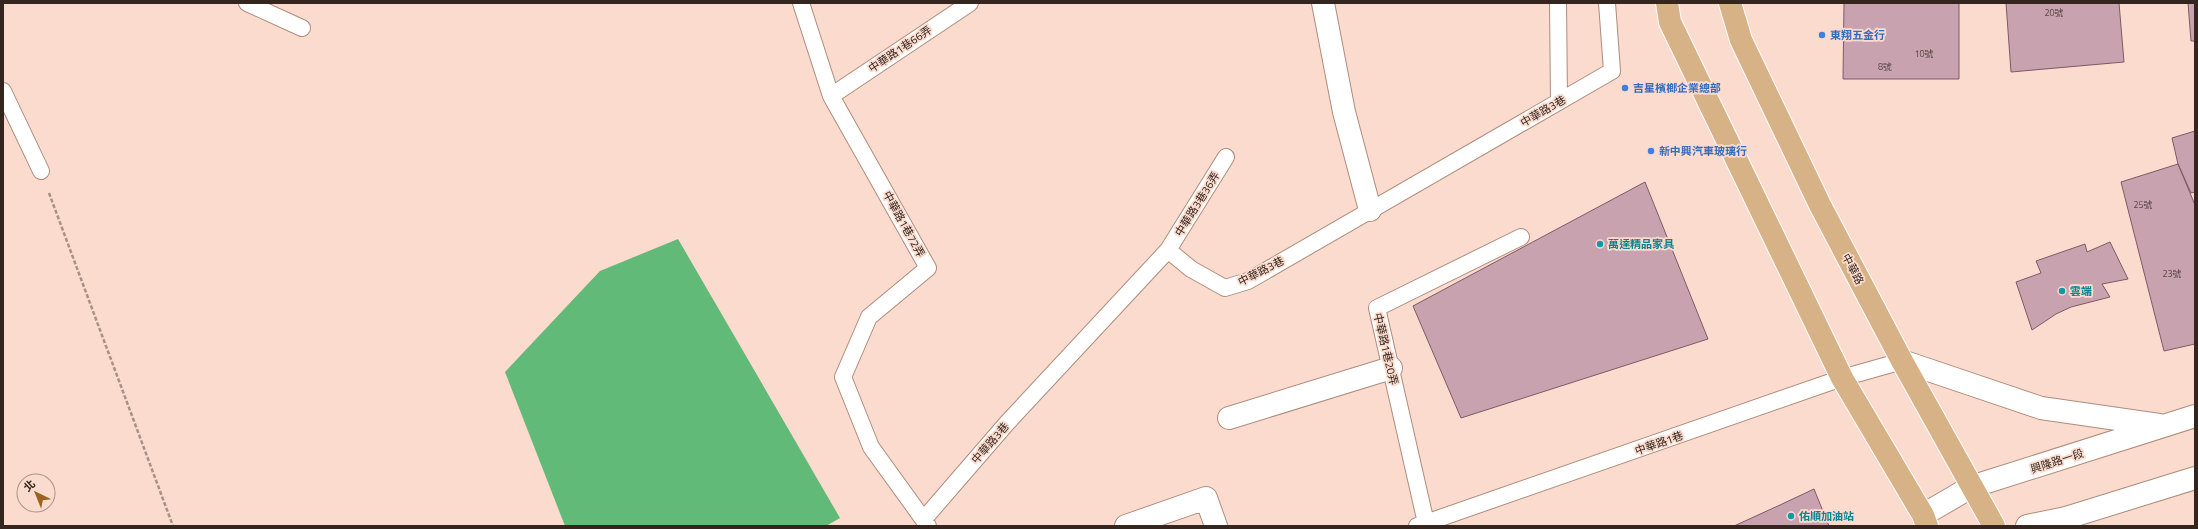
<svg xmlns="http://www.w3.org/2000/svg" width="2198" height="529" font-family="'Titillium Web','Noto Sans TC',sans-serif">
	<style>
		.forest { fill: #61ba77 }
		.building { fill: #c9a2b0; stroke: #7d5a66 }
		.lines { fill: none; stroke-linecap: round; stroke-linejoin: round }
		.service-casing { stroke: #af8c7c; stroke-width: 18 }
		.minor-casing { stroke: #af8c7c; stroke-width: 24 }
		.tertiary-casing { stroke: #af8c7c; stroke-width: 24 }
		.primary-casing { stroke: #fff; stroke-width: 24 }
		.path { stroke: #a99186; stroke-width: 2.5; stroke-dasharray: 4 2; stroke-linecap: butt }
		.service { stroke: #fff; stroke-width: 16 }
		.minor { stroke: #fff; stroke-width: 22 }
		.tertiary { stroke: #fff; stroke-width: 22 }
		.primary { stroke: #d8b287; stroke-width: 22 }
		.shop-dot { fill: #3f7fe0; stroke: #fadbce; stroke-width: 1.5 }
		.culture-dot { fill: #0f9aa8; stroke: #fadbce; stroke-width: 1.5 }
		.labels { text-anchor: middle; stroke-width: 3.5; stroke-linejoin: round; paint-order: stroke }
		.number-label { font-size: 9px; fill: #594543 }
		.shop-label { font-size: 11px; font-weight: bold; fill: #366cbe; stroke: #fadbce; text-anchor: start }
		.street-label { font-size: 11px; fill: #34261f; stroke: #fadbce }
		.culture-label { font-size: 11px; font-weight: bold; fill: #0d838f; stroke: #fadbce; text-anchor: start }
	</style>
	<rect width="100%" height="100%" fill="#fadbce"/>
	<path class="forest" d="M 678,239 L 840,518 L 826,526 L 565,526 L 505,372 L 600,271 Z"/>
	<path class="building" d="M 1844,3 L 1959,3 L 1959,79 L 1843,79 Z
		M 2006,3 L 2119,3 L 2124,62 L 2011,72 Z
		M 2188,3 L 2195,3 L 2195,41 L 2191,41 Z
		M 2195,131 L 2195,192 L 2191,193 L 2178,164 L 2172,138 Z
		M 2178,164 L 2195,205 L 2195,344 L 2164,351 L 2121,182 Z
		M 1645,182 L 1708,339 L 1461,418 L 1413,306 Z
		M 2110,242 L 2128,279 L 2102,284 L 2110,297 L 2071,307 L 2056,314 L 2032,330 L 2016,282 L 2041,273 L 2036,261 L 2085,244 L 2087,252 Z
		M 1814,489 L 1829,526 L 1734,526 L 1780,505 Z"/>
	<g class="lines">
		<defs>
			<path id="service" d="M 247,3 L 302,28
				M 801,3 L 831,96 L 928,268 L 869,317 L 843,377 L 871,447 L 928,526
				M 1558,3 L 1559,102
				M 3,91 L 41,171
				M 831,96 L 970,3
				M 1168,250 L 1191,269 L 1225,288 L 1248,281 L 1612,71 L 1607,3
				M 924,519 L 1007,423 L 1168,250 L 1226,157
				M 1426,523 L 1377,308 L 1521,237
				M 1417,526 L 1842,378 L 1902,361"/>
			<path id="minor" d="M 1323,3 L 1344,112 L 1370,210
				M 1229,418 L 1391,368
				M 1126,526 L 1206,498 L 1216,526"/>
			<path id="tertiary" d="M 1902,361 L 2041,408 L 2159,425
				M 1923,515 L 1971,487 L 2195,416
				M 2027,526 L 2066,518 L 2195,478"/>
			<path id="primary" d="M 1667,3 L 1670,22 L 1842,378 L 1923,515 L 1927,526
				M 1730,3 L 1741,40 L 1820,205 L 1902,361 L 1994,526"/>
		</defs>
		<use href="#service" class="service-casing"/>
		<use href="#minor" class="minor-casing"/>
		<use href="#tertiary" class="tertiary-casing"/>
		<use href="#primary" class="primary-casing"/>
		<path class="path" d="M 49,193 L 173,526"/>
		<use href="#service" class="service"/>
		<use href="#minor" class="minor"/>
		<use href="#tertiary" class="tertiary"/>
		<use href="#primary" class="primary"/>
	</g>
	<g class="shop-dot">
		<circle cx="1822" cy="35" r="4"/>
		<circle cx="1625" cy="88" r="4"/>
		<circle cx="1651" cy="151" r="4"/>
	</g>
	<g class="culture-dot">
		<circle cx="1600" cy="244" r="4"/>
		<circle cx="2062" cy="291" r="4"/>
		<circle cx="1791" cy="516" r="4"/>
	</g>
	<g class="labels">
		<g class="number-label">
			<text x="2054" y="16">20號</text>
			<text x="1924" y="57">10號</text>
			<text x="1885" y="70">8號</text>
			<text x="2143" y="208">25號</text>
			<text x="2172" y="277">23號</text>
		</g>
		<g class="shop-label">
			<text x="1830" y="39">東翔五金行</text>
			<text x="1633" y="92">吉星檳榔企業總部</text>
			<text x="1659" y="155">新中興汽車玻璃行</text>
		</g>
		<g class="street-label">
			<text transform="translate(900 49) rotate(-34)" y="4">中華路1巷66弄</text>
			<text transform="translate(1543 111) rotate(-30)" y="4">中華路3巷</text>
			<text transform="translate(1197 204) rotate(-58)" y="4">中華路3巷36弄</text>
			<text transform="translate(904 224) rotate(61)" y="4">中華路1巷72弄</text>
			<text transform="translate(1853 269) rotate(62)" y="4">中華路</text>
			<text transform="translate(1261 271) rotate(-27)" y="4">中華路3巷</text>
			<text transform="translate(1386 349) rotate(77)" y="4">中華路1巷20弄</text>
			<text transform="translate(990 443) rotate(-49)" y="4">中華路3巷</text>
			<text transform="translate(1659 443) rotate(-19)" y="4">中華路1巷</text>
			<text transform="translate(2057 461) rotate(-18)" y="4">興隆路一段</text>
		</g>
		<g class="culture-label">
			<text x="1608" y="248">萬達精品家具</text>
			<text x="2070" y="295">雲端</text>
			<text x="1799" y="520">佑順加油站</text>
		</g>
	</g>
	<rect width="2198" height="529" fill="none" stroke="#34261f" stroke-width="8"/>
	<g transform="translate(36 493) rotate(317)"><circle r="19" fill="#fadbce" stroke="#ab9388"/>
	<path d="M0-3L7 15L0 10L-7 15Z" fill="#9b631f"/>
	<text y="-6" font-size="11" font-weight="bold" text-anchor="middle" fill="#34261f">北</text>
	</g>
</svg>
